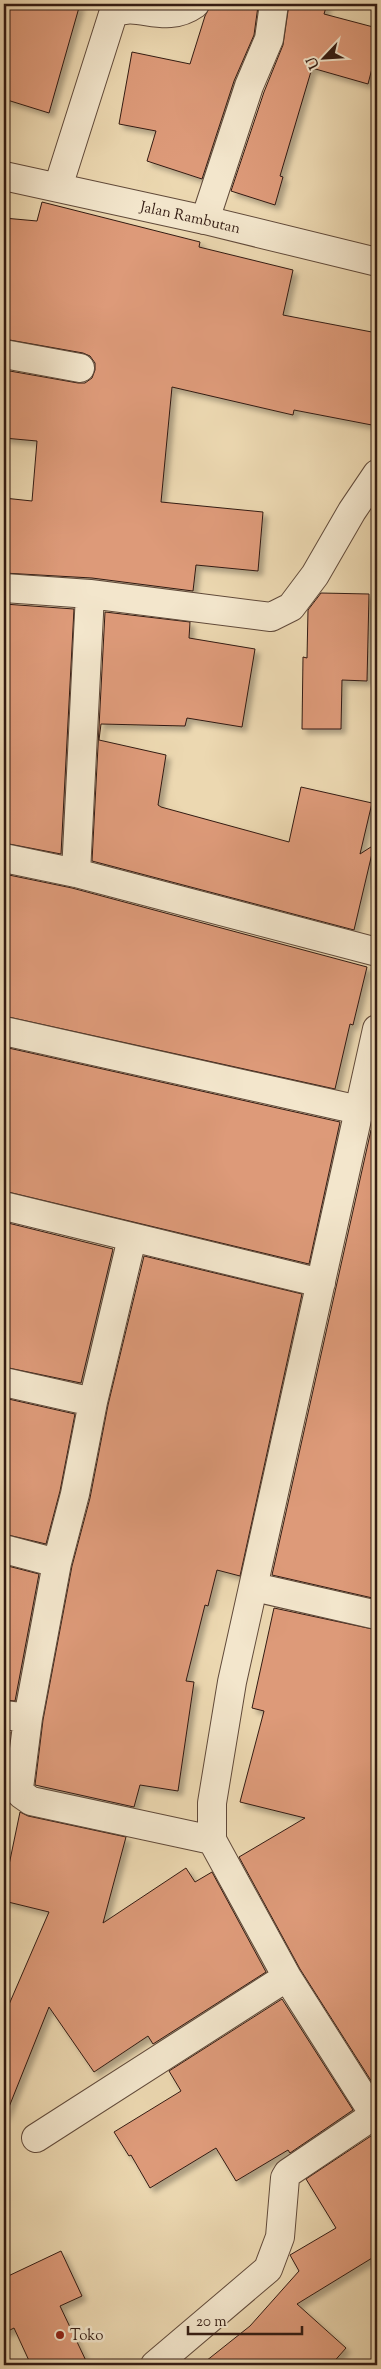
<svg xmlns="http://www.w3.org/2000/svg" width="381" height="2369" font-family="'Sorts Mill Goudy',serif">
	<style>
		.building { fill: #dd9a79; stroke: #331b12; filter: url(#shadow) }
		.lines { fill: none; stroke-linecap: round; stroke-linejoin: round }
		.minor-casing { stroke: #614a3a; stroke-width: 30 }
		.tertiary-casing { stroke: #614a3a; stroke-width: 30 }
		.minor { stroke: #f3e6cc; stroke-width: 28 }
		.tertiary { stroke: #f3e6cc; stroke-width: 28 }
		.poi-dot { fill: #8f2418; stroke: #f3e6cc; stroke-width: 2 }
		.labels { text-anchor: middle; stroke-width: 5; stroke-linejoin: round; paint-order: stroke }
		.street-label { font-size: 15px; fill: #331b12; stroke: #f3e6cc }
		.poi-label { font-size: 15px; fill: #331b12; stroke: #f3e6cc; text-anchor: start }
	</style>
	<defs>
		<filter id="shadow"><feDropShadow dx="4.5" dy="4.5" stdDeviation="2.5" flood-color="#0004"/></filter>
	</defs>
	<rect width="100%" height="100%" fill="#ecd8b1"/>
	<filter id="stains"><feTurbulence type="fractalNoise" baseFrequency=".004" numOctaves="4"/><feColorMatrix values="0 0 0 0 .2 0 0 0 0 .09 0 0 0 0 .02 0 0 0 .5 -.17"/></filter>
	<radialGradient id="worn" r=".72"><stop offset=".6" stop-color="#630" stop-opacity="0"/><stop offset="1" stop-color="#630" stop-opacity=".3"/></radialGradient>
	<path class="building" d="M 4,4 L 80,4 L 49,113 L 4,99 Z
		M 211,4 L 258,6 L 254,35 L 234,81 L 202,179 L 147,161 L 156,131 L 119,124 L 132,52 L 190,64 L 205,16 Z
		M 289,4 L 327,4 L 324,14 L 377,28 L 377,49 L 368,84 L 312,68 L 280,176 L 283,177 L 275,205 L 231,191 L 264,92 L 283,45 Z
		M 42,202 L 200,242 L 199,247 L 293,270 L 283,315 L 377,333 L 377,426 L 294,410 L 293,415 L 172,387 L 161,502 L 263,512 L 258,571 L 196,565 L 193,591 L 92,578 L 4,573 L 4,498 L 32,501 L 37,441 L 4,438 L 4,370 L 78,383 L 85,383 L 92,378 L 95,370 L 95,363 L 90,356 L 83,353 L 4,339 L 4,218 L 37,221 Z
		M 321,593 L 369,594 L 367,681 L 342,680 L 341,729 L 302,729 L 303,657 L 307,658 L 308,610 Z
		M 4,604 L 74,609 L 61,854 L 4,843 Z
		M 105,612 L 190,622 L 189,638 L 255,649 L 242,727 L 187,718 L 185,726 L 101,724 L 99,740 L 166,755 L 158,805 L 161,807 L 289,842 L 301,787 L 372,803 L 360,854 L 374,845 L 354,930 L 92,861 Z
		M 4,874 L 72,888 L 367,967 L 353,1025 L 350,1024 L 335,1089 L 4,1016 Z
		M 4,1047 L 340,1122 L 309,1264 L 4,1191 Z
		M 371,1130 L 377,1132 L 377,1599 L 272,1575 Z
		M 4,1222 L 113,1249 L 81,1383 L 4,1367 Z
		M 144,1256 L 302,1294 L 240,1576 L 217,1570 L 208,1606 L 205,1605 L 186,1681 L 194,1682 L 178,1791 L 140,1785 L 134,1807 L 35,1785 L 43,1720 L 72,1566 L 90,1498 L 108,1405 Z
		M 4,1398 L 75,1414 L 60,1491 L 46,1544 L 4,1534 Z
		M 4,1565 L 39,1574 L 15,1701 L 4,1700 Z
		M 274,1608 L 377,1630 L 377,2090 L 300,1969 L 239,1857 L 305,1818 L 240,1802 L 264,1711 L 252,1708 Z
		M 4,1731 L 10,1732 L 4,1784 Z
		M 20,1812 L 28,1816 L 126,1837 L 103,1923 L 186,1868 L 195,1882 L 212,1872 L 266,1972 L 153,2044 L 148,2036 L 94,2072 L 49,2007 L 5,2117 L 4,2016 L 49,1912 L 4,1901 L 4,1889 Z
		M 282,1999 L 353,2110 L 290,2153 L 288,2150 L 236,2181 L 216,2148 L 150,2188 L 131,2155 L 129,2156 L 114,2132 L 181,2091 L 169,2071 Z
		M 374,2134 L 377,2135 L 377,2255 L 297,2304 L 346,2348 L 331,2365 L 201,2365 L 250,2326 L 299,2271 L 290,2255 L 336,2228 L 306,2179 Z
		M 61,2251 L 82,2296 L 60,2306 L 88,2365 L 31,2365 L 14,2328 L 4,2333 L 4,2278 Z"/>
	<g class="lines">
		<defs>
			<path id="minor" d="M 58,187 L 113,14 C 137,0 164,26 195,4
				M 205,220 L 249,86 L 269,39 L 274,4
				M 4,354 L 80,368
				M 4,588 L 90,594 L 271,617 L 291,607 L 315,575 L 352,511 L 377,474
				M 4,858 L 76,873 L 377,952
				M 76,873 L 90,594
				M 377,1029 L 232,1682 L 212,1803 L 212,1840 L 287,1977 L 377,2119
				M 4,1031 L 359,1110
				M 4,1206 L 321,1283
				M 132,1238 L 93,1402 L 75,1494 L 57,1563 L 28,1718 L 19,1788 L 21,1794 L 31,1801 L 212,1840
				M 4,1382 L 93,1402
				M 4,1549 L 57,1563
				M 254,1587 L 377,1615
				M 4,1715 L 28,1718
				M 36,2138 L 287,1977
				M 155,2365 L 268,2269 L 280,2237 L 285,2178 L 288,2173 L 374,2115"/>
			<g id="tertiary">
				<path id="s1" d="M 4,176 L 205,220 L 377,262"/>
			</g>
		</defs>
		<use href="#minor" class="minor-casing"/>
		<use href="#tertiary" class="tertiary-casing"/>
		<use href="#minor" class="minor"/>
		<use href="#tertiary" class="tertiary"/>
	</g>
	<circle class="poi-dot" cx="60" cy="2335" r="5"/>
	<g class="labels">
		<g class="street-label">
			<text dy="5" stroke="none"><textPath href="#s1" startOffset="191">Jalan Rambutan</textPath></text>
		</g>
		<g class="poi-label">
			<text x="70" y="2340">Toko</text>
		</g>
	</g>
	<rect width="381" height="2369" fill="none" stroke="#ecd8b1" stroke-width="20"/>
	<rect x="5" y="5" width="371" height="2359" fill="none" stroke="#331b12" stroke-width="2.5"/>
	<rect x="10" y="10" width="361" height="2349" fill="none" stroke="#331b12"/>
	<g transform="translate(324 58) rotate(245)" stroke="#f3e6cc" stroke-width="4" paint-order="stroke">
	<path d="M0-4L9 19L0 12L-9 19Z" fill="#331b12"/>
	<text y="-8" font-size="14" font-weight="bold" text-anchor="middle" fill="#331b12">U</text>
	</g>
	<path d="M188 2326v8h114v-8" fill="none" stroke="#331b12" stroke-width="2.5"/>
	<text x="196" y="2326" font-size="15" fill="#331b12" stroke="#f3e6cc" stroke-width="4" paint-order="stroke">20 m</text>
	<rect width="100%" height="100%" filter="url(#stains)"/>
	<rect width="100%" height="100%" fill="url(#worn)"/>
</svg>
